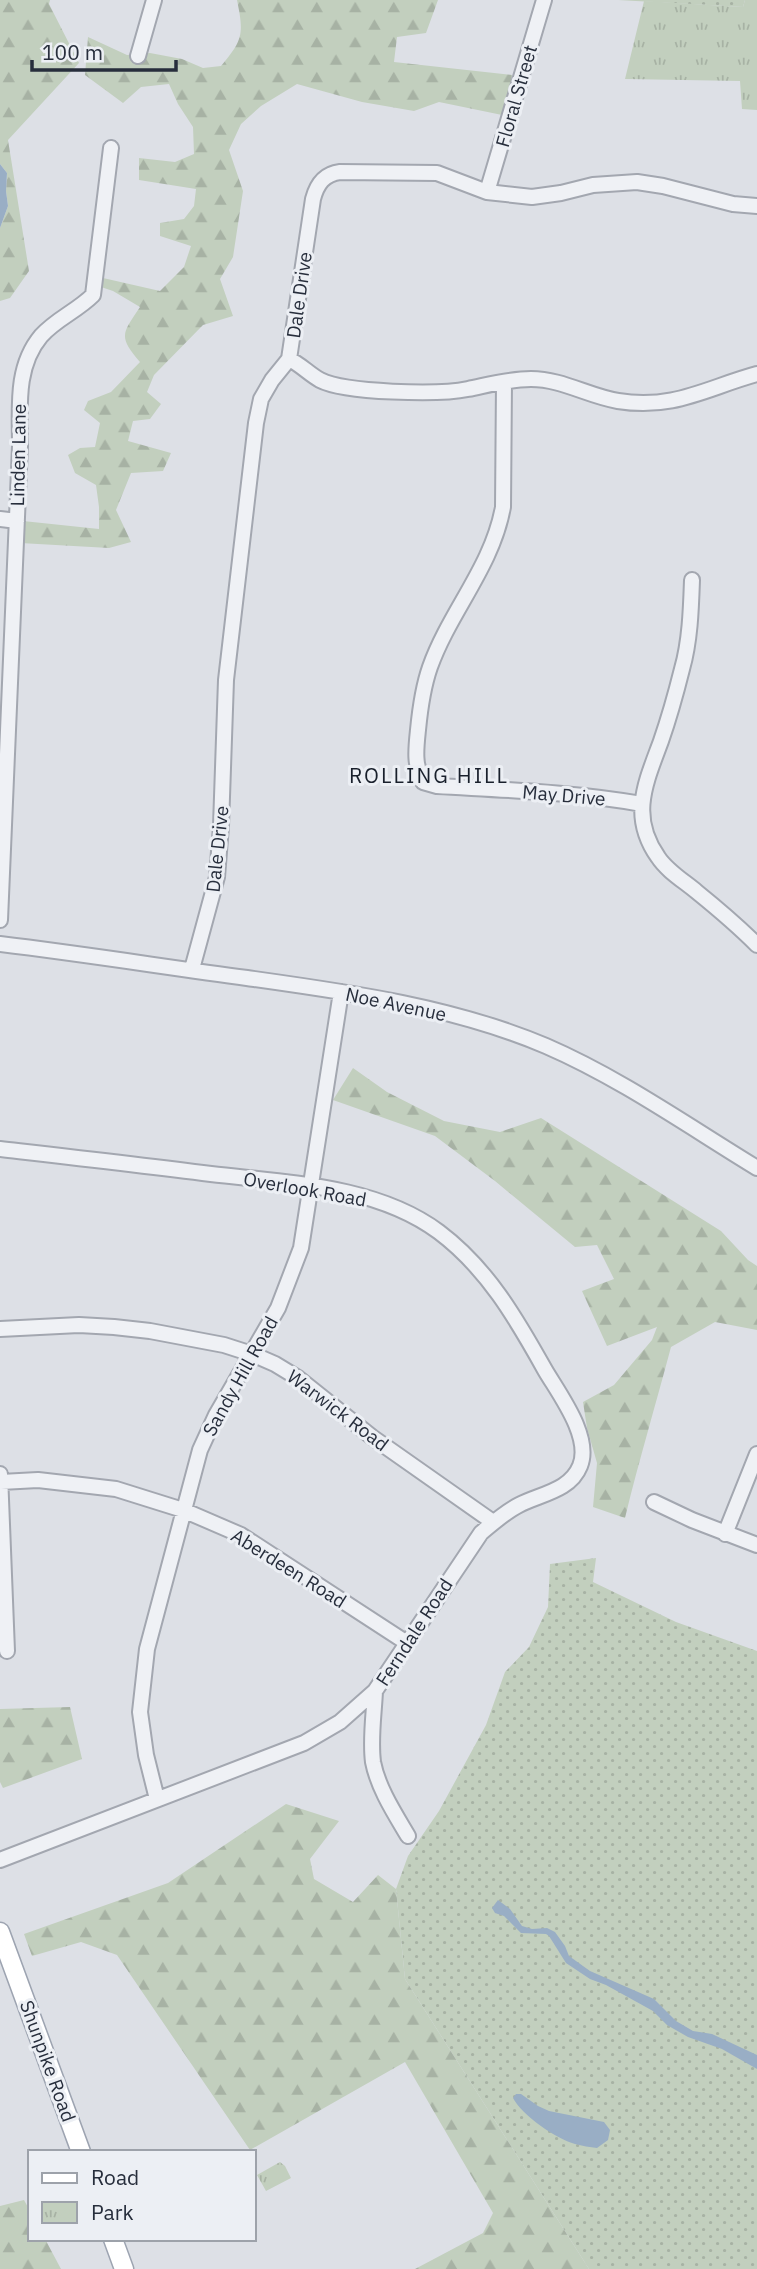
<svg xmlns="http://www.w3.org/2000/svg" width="757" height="2269" font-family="'IBM Plex Sans',sans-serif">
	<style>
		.grass { fill: url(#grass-dots) }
		.forest { fill: url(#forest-firs) }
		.park { fill: url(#park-tufts) }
		.water { fill: #99aec5 }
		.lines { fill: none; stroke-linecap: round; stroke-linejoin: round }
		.minor-casing { stroke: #a3a7b0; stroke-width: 18 }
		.major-casing { stroke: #9da4b1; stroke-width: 21 }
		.minor { stroke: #eff1f5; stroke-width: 14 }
		.major { stroke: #fff; stroke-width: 18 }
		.labels { text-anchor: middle; stroke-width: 6; stroke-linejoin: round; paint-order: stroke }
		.street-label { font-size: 19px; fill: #272e3c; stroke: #eceff4 }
		.neighbourhood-label { font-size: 21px; letter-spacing: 2px; fill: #19202c; stroke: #eceff4 }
	</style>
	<defs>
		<pattern id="grass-dots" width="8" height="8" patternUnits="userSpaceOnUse" patternTransform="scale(1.75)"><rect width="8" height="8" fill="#c2cfbe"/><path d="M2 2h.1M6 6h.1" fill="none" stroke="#a7b2a4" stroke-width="1.8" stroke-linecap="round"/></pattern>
		<pattern id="forest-firs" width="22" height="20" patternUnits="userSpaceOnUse" patternTransform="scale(1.75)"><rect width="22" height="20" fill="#c2cfbe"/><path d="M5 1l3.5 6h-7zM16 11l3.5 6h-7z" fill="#a7b2a4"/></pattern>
		<pattern id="park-tufts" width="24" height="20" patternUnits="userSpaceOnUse" patternTransform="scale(1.75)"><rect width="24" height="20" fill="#c2cfbe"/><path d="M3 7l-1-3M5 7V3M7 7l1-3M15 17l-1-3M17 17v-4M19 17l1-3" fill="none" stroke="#a7b2a4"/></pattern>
	</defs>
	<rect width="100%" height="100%" fill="#dde0e6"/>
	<path class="grass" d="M 618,0 L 745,0 L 743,7 Z
		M 596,1558 L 593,1582 L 676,1622 L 757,1651 L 757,2269 L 589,2269 L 405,1979 L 396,1889 L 408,1856 L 439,1811 L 486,1725 L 505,1672 L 529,1647 L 548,1607 L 550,1564 Z"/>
	<path class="forest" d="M 0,0 L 50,0 L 49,4 L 79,63 L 8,140 L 29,271 L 10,298 L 0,301 L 0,228 L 8,206 L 6,191 L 7,173 L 0,164 Z
		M 237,0 L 438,0 L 426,33 L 397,37 L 394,62 L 512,75 L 507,116 L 439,102 L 414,111 L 362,102 L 297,84 L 261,106 L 241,124 L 229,150 L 243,191 L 233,257 L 220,279 L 233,316 L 203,325 L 154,375 L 147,392 L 161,404 L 150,419 L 133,421 L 128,441 L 171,453 L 163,471 L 131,473 L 116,510 L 131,542 L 109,548 L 20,543 L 23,521 L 99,529 L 99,507 L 96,485 L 75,473 L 68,455 L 80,448 L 95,447 L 100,423 L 84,410 L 88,401 L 111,392 L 140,362 C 118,336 122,334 140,307 L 113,291 L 101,287 L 103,278 L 160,291 L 184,267 L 191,246 L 160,236 L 160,223 L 184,219 L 194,206 L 196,189 L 139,180 L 139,158 L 175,162 L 194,154 L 193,127 L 178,104 L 169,84 L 141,87 L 123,103 L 85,75 L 88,37 L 127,55 L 150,53 L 182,59 L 203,68 L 221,66 C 243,40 244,34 237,0 Z
		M 353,1068 L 387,1092 L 444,1121 L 500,1132 L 541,1118 L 721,1231 L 748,1260 L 757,1266 L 757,1330 L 715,1322 L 671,1347 C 656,1404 639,1460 625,1518 L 593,1507 L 597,1463 L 587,1428 L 583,1402 L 614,1385 L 652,1340 L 657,1327 L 607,1346 L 582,1291 L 614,1279 L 597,1245 L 575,1247 L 495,1181 L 435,1136 L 333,1100 Z
		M 70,1707 L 82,1759 L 3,1788 L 0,1782 L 0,1709 Z
		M 286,1804 L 339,1821 L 310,1859 L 314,1879 L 353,1902 L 378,1875 L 396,1889 L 405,1979 L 589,2269 L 415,2269 L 483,2233 L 493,2213 L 405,2062 L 250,2150 L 117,1955 L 81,1942 L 32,1956 L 24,1934 L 168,1883 Z
		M 24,2200 L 30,2211 L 30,2239 L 45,2239 L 61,2269 L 0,2269 L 0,2206 Z"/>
	<path class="park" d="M 745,0 L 757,0 L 757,110 L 742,109 L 740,81 L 625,79 L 644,1 L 743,7 Z
		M 280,2162 L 285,2166 L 291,2178 L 266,2191 L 257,2175 Z"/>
	<path class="water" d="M 0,164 L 7,173 L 6,191 L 8,206 L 0,228 Z
		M 498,1900 L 510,1909 L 522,1926 L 532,1929 L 547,1928 L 555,1932 L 565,1946 L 569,1956 L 590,1971 L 654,1999 L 676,2021 L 693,2031 L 712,2034 L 757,2055 L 757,2069 L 722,2049 L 688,2037 L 667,2025 L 653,2011 L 606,1985 L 590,1979 L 566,1963 L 549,1936 L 546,1934 L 521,1933 L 504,1916 L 495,1913 L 492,1908 Z
		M 516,2094 L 521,2094 L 538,2106 L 549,2111 L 604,2122 L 610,2130 L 608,2140 L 597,2148 C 590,2147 582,2146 575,2144 C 556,2139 522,2115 513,2098 Z"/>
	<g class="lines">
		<defs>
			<path id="minor" d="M 138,56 L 154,0
				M 487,192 L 544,0
				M 289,359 C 300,364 309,374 320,380 C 345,393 439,395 468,389 C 488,385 509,379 531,379 C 562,379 588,396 618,401 C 674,410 706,388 757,374
				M 504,382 L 503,507 C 492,567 450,611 430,667 C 423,687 420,709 418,730 C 416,749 414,765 423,782 L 437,786 C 505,790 574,792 642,804
				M 0,519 L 17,521
				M 692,580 C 691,609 690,641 682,669 C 676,693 669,718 661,741 C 646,782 629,816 658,857 C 667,871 684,881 697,892 C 718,909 738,926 757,945
				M 0,920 L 20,446 C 20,408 15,367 41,336 C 56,319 77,311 93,295 L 111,148
				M 0,944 C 83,954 165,967 247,978 C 347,992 452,1006 546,1046 C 620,1078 688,1126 757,1168
				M 192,969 L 217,877 L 221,826 L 226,680 L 256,423 L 261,399 L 272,380 L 289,359 L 313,199 C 317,184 324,174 340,172 L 437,173 L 487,192 L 532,197 L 561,193 L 593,185 L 637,182 L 663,186 L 733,204 L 757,206
				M 0,1149 C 70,1157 141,1165 211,1174 C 287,1183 376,1185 439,1232 C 487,1268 516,1318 545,1370 C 559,1394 592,1437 580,1466 C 570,1491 540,1494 519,1505 C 505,1512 493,1523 481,1533 L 375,1691 L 340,1722 L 304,1743 L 0,1860
				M 0,1329 L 79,1325 L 114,1327 L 150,1331 L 224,1345 L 252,1354 L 275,1364 L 298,1378 L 372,1437 L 493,1522
				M 0,1474 L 7,1651
				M 1,1482 L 38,1480 L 116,1489 L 183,1510 L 241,1535 L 407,1643
				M 654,1502 L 692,1520 L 757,1545
				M 725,1534 L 757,1454
				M 375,1691 C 374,1714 370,1739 373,1762 C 378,1788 395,1814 408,1836
				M 157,1799 L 146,1755 L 140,1712 L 147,1649 L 200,1450 L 216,1415 L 278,1308 L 301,1248 L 341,992"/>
			<path id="major" d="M 0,1932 L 81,2152
				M 113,2239 L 124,2269"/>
		</defs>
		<use href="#minor" class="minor-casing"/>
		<use href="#major" class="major-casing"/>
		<use href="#minor" class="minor"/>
		<use href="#major" class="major"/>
	</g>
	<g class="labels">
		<g class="street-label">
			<text transform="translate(516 96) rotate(-74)" y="7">Floral Street</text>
			<text transform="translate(299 295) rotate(-82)" y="7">Dale Drive</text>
			<text transform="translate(18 455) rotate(-89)" y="7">Linden Lane</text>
			<text transform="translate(564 795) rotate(5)" y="7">May Drive</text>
			<text transform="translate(217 849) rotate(-84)" y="7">Dale Drive</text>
			<text transform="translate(396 1004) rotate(12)" y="7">Noe Avenue</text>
			<text transform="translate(305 1189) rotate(10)" y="7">Overlook Road</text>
			<text transform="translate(240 1376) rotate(-61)" y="7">Sandy Hill Road</text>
			<text transform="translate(338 1410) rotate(37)" y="7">Warwick Road</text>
			<text transform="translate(289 1568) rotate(32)" y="7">Aberdeen Road</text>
			<text transform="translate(414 1632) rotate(-57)" y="7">Ferndale Road</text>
			<text transform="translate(48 2061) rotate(70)" y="7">Shunpike Road</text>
		</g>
		<g class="neighbourhood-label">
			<text x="429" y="783">ROLLING HILL</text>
		</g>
	</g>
	<rect x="28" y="2150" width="228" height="91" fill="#eceff4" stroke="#9da2aa" stroke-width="2"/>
	<rect x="42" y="2173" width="35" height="10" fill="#ffffff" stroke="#9da2aa" stroke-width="2"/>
	<text x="91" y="2185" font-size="21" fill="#272e3c">Road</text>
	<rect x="42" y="2202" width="35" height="21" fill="url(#park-tufts)" stroke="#9da2aa" stroke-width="2"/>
	<text x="91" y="2220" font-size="21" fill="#272e3c">Park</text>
	<path d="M32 60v10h144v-10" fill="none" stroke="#272e3c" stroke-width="3.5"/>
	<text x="42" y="60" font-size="21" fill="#272e3c" stroke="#eceff4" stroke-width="5" paint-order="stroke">100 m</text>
</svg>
